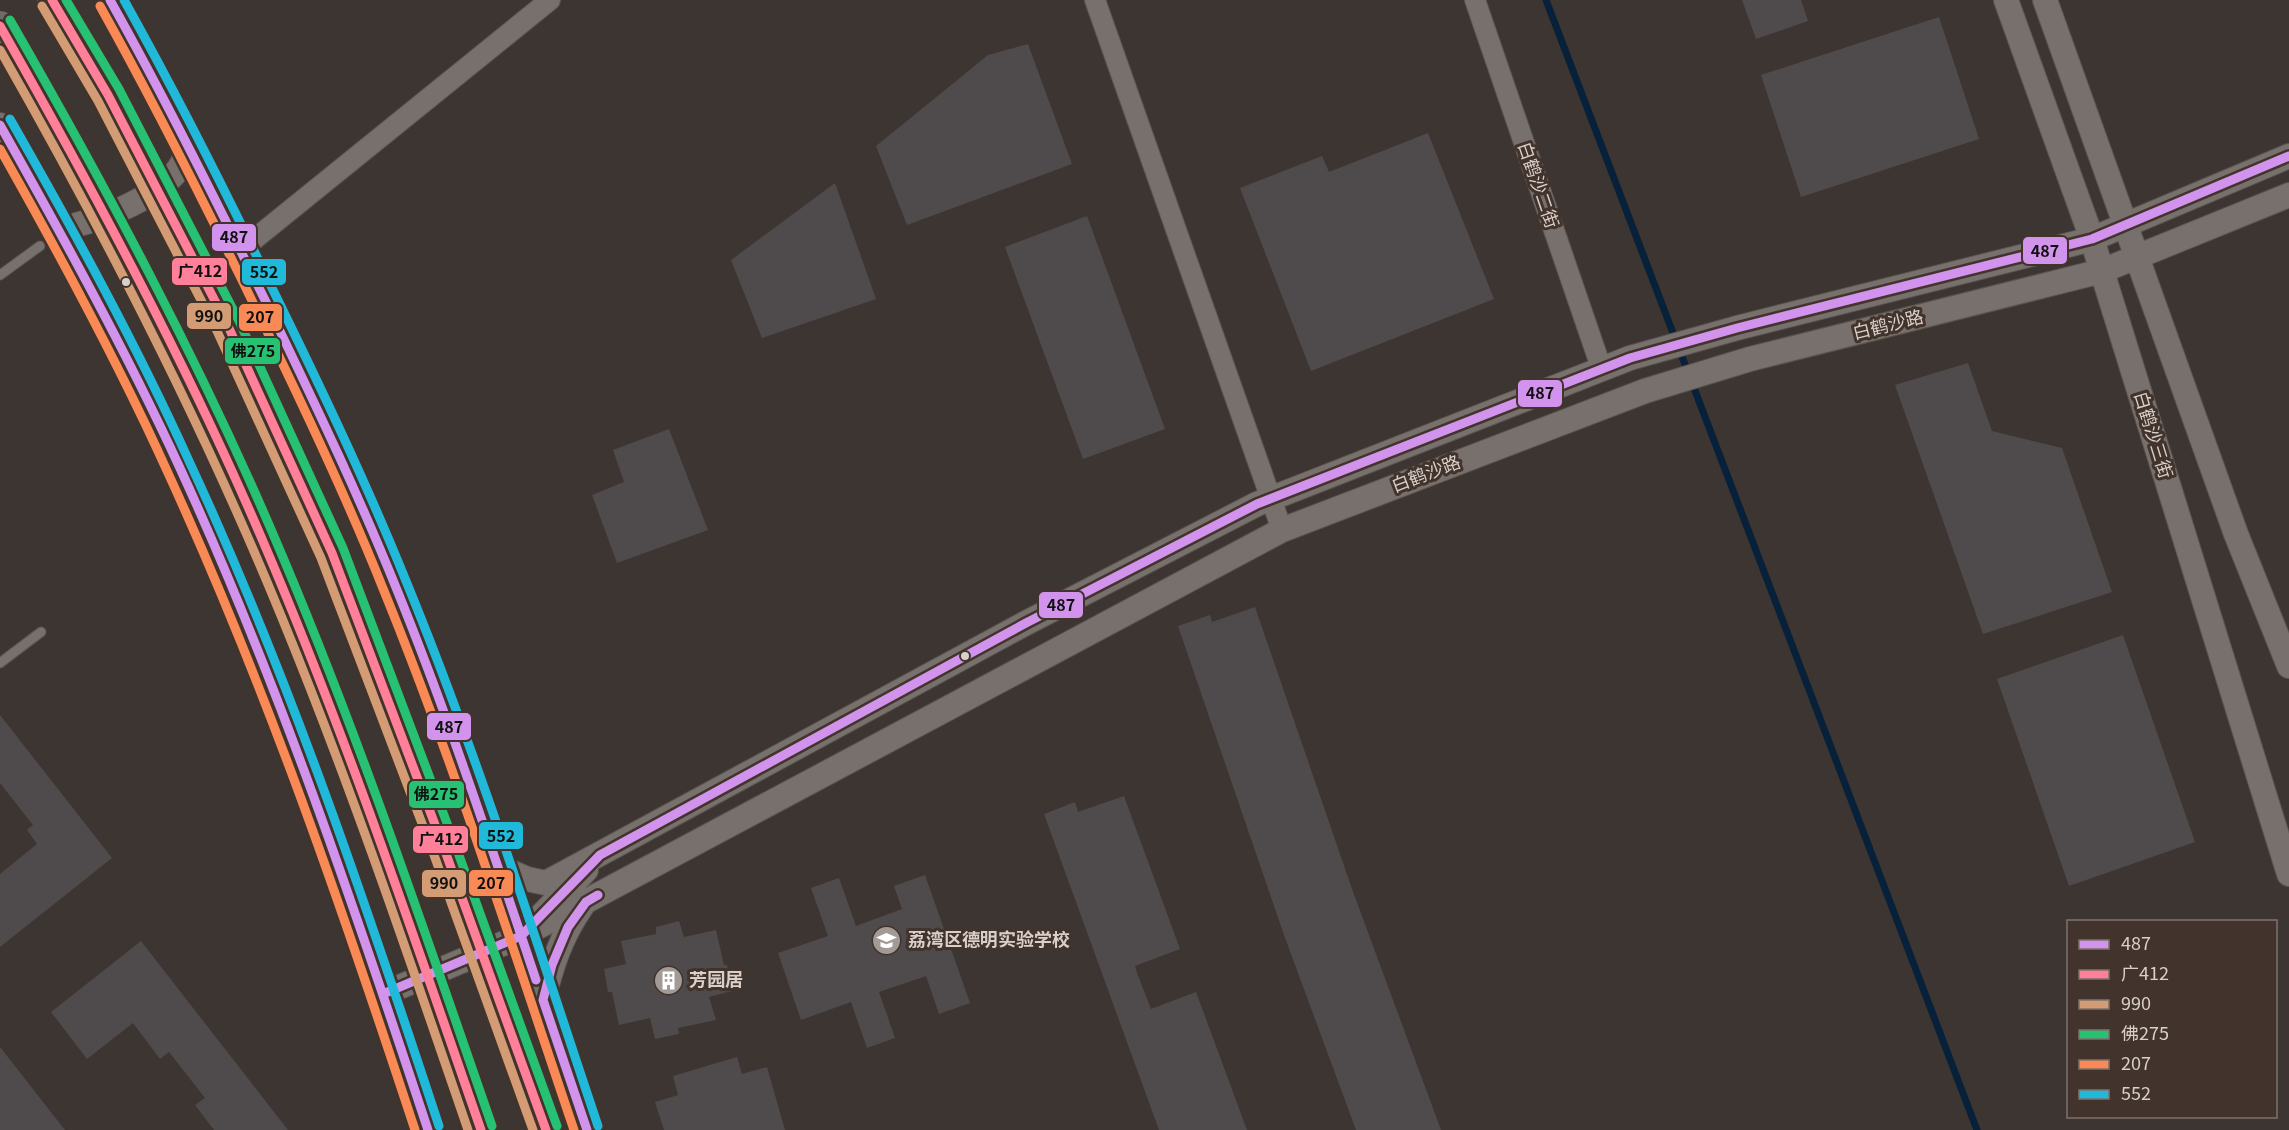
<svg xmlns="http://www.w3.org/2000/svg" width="2289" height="1130" font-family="Georgia,'Noto Sans SC',serif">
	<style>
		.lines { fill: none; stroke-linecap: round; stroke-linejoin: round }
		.stream { stroke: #062139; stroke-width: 7 }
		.building { fill: #4f4b4c }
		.service-casing { stroke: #5a544f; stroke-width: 11 }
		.minor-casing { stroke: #5a544f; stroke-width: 22 }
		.tertiary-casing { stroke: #5a544f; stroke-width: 26 }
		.service { stroke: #77706c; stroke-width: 9 }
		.minor { stroke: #77706c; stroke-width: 20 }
		.tertiary { stroke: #77706c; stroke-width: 24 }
		.primary-bridge-casing { stroke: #5a544f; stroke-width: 32; stroke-linecap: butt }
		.primary-bridge { stroke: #6d6c68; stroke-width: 30 }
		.bus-1-casing { stroke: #42342c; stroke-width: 14 }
		.bus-2-casing { stroke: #42342c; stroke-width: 14 }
		.bus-3-casing { stroke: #42342c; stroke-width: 14 }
		.bus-4-casing { stroke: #42342c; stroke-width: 14 }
		.bus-5-casing { stroke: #42342c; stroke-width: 14 }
		.bus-6-casing { stroke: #42342c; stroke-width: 14 }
		.bus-1 { stroke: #d193ec; stroke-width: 9 }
		.bus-2 { stroke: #ff8098; stroke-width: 9 }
		.bus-3 { stroke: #d39c74; stroke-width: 9 }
		.bus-4 { stroke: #26c172; stroke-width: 9 }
		.bus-5 { stroke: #f98a56; stroke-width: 9 }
		.bus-6 { stroke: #20b9da; stroke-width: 9 }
		.bus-dot { fill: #d9d0cb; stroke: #42342c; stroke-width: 2 }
		.labels { text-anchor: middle; stroke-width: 6; stroke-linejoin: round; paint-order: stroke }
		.street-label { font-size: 18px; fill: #d9d0cb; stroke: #42342c }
		.poi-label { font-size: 18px; font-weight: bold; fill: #d9d0cb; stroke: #42342c; text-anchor: start }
		.line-badge { stroke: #42342c; stroke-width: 2 }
		.pale-badge-label { font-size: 16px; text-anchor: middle; font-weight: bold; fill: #111 }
	</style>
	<rect width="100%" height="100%" fill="#3d3531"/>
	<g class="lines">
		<path class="stream" d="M 1546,0 L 1977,1130"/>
	</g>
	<path class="building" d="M 1742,0 L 1801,0 L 1808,21 L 1756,39 Z
		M 1939,17 L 1979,139 L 1801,197 L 1761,75 Z
		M 1028,44 L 1072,164 L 907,225 L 876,146 L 988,55 Z
		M 1428,133 L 1494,299 L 1311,371 L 1240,188 L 1322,156 L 1329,172 Z
		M 835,183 L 876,299 L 762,338 L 731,260 Z
		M 1087,216 L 1165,429 L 1083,459 L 1005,247 Z
		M 1968,363 L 1992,431 L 2062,448 L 2112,592 L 1983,634 L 1895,385 Z
		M 669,429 L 708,530 L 617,563 L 592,495 L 624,482 L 613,450 Z
		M 1255,607 L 1352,889 L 1441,1130 L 1356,1130 L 1284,935 L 1178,626 L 1210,615 L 1212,622 Z
		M 2123,635 L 2195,842 L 2069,886 L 1997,679 Z
		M 0,715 L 112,858 L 0,947 L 0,874 L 37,844 L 27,830 L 33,825 L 0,783 Z
		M 1124,796 L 1180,949 L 1135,966 L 1137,973 L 1151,1009 L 1196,992 L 1247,1130 L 1159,1130 L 1044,814 L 1075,802 L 1078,812 Z
		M 925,875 L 970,1003 L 939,1014 L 926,976 L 879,992 L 895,1038 L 867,1048 L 851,1002 L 801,1020 L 778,953 L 828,936 L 811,888 L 839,878 L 856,926 L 902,909 L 894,886 Z
		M 679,921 L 684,937 L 716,930 L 724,965 L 727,965 L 732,991 L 709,997 L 716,1020 L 678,1028 L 679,1034 L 655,1039 L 650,1018 L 619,1025 L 612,992 L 608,992 L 604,969 L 626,964 L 621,941 L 656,934 L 656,927 Z
		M 141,941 L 288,1130 L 214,1130 L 195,1105 L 205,1098 L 169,1052 L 160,1059 L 133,1023 L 87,1059 L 51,1012 Z
		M 0,1047 L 65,1130 L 0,1130 Z
		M 737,1057 L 742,1074 L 767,1067 L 785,1130 L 664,1130 L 655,1102 L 678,1095 L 673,1076 Z"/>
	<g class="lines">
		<defs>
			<path id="service" d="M 0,275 L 40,246
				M 0,663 L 41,632"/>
			<path id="minor" d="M 1095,0 L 1282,530
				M 1475,0 L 1602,370
				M 241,250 L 550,0"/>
			<path id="tertiary" d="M 110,0 C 166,98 216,199 266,302 C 318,409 369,517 412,628 C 477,793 530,963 587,1130
				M 2006,0 L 2092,239 L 2289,874
				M 2045,0 L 2236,534 L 2289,666
				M 0,125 C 72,252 143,383 201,516 C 289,716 360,923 428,1130
				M 57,229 C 94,223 152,201 177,171 C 183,164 186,155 189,147
				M 497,866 L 527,879 L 546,883 L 1026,623 L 1257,504 L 1630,358 L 1737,328 L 2092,239 L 2289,156
				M 521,936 L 1282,530 L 1645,391 L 1750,359 L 2102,271 L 2289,195
				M 383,994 L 521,936 L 586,870
				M 543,1000 C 552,965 561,936 582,906"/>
		</defs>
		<use href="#service" class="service-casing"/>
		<use href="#minor" class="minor-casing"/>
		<use href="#tertiary" class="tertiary-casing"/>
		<use href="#service" class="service"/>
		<use href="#minor" class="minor"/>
		<use href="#tertiary" class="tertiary"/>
		<defs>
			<path id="primary-bridge" d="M 52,0 L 108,95 L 171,214 L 228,326 L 332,553 L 445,851 L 546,1130
				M 0,26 C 110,215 210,410 293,612 C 362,782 421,957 481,1130"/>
		</defs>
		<use href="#primary-bridge" class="primary-bridge-casing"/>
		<use href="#primary-bridge" class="primary-bridge"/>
		<defs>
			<path id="bus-1" d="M 110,0 C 166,100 217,203 268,306 C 313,400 358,493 397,590 C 449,718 492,849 536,980
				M 0,125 C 63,237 125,349 179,466 C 278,681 354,906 428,1130
				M 383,994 L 521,936 L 600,855 L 1026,623 L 1257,504 L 1630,358 L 1737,328 L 2092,239 L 2289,156
				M 587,1130 L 543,1000 L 552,965 L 568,927 L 586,902 L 598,895"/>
			<path id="bus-2" d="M 52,0 L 108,95 L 228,326 L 332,553 L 445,851 L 546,1130
				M 0,26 C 95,193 186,362 262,539 C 345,732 412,931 481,1130"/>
			<path id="bus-3" d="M 42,6 L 98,101 L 217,331 L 321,558 L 434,855 L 533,1130
				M 0,50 C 105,234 202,422 282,618 C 351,786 409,958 468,1130"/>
			<path id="bus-4" d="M 66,0 L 119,89 L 239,321 L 343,548 L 456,847 L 557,1126
				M 10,20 C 106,187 197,357 273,534 C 356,727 423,927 492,1126"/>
			<path id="bus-5" d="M 100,6 C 157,108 209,212 260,317 C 304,407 347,498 384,591 C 456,768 513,950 574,1130
				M 0,149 C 60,255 118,362 168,473 C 266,686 342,908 415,1130"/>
			<path id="bus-6" d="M 124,0 C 177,95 226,192 273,290 C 320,386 366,482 406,581 C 479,759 537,944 598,1126
				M 10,119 C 74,231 136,344 189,461 C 289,676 365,901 439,1126"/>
		</defs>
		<use href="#bus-1" class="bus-1-casing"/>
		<use href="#bus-2" class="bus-2-casing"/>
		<use href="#bus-3" class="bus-3-casing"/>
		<use href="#bus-4" class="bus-4-casing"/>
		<use href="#bus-5" class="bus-5-casing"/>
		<use href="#bus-6" class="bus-6-casing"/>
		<use href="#bus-1" class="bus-1"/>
		<use href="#bus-2" class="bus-2"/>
		<use href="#bus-3" class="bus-3"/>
		<use href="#bus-4" class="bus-4"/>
		<use href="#bus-5" class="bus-5"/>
		<use href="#bus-6" class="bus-6"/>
	</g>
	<defs>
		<symbol id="school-disc" viewBox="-11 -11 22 22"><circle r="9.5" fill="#a29a95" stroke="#42342c"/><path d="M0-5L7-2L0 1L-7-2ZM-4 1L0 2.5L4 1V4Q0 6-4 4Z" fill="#fff"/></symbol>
		<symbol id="building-disc" viewBox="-11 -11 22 22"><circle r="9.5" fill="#a29a95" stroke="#42342c"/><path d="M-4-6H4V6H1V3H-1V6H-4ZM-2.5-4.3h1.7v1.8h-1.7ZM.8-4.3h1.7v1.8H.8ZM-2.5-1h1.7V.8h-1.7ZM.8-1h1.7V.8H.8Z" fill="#fff"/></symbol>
	</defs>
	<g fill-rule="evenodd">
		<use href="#school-disc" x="870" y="924" width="33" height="33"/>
		<use href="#building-disc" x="652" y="964" width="33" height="33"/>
	</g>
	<g class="bus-dot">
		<circle cx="126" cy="282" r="5"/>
		<circle cx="965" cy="656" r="5"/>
	</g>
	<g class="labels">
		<g class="street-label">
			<text transform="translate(1538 185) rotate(71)" y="6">白鹤沙二街</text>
			<text transform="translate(1888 325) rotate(-14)" y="6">白鹤沙路</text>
			<text transform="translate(2153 435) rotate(73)" y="6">白鹤沙三街</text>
			<text transform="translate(1426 474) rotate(-21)" y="6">白鹤沙路</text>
		</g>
		<g class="poi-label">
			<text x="908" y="946">荔湾区德明实验学校</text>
			<text x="689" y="986">芳园居</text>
		</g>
	</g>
	<g class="line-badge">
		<rect x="211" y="223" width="46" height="29" rx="6" fill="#d193ec"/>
		<rect x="2022" y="236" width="46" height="29" rx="6" fill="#d193ec"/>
		<rect x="171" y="257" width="57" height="29" rx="6" fill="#ff8098"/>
		<rect x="241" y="258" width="46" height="28" rx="6" fill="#20b9da"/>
		<rect x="186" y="302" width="46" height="28" rx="6" fill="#d39c74"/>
		<rect x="238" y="303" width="45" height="29" rx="6" fill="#f98a56"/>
		<rect x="224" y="337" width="57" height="28" rx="6" fill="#26c172"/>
		<rect x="1517" y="379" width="46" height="29" rx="6" fill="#d193ec"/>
		<rect x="1038" y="591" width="46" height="28" rx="6" fill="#d193ec"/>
		<rect x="426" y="712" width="46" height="29" rx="6" fill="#d193ec"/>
		<rect x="408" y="780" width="57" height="29" rx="6" fill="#26c172"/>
		<rect x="478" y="821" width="46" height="29" rx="6" fill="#20b9da"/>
		<rect x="412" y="825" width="57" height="29" rx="6" fill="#ff8098"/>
		<rect x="468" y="869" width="46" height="28" rx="6" fill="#f98a56"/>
		<rect x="421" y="869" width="46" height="29" rx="6" fill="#d39c74"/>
	</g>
	<g class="pale-badge-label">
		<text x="234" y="243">487</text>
		<text x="2045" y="257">487</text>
		<text x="200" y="277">广412</text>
		<text x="264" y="278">552</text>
		<text x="209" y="322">990</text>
		<text x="260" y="323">207</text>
		<text x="253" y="357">佛275</text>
		<text x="1540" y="399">487</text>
		<text x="1061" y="611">487</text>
		<text x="449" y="733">487</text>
		<text x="436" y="800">佛275</text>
		<text x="501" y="842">552</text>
		<text x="441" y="845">广412</text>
		<text x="491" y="889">207</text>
		<text x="444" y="889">990</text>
	</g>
	<rect x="2067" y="920" width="210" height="198" fill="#42342c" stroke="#7e726c" stroke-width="1.5"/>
	<rect x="2079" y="940" width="30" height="9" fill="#d193ec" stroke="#7e726c" stroke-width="1.5"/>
	<text x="2121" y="950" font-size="18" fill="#d9d0cb">487</text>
	<rect x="2079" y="970" width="30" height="9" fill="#ff8098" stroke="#7e726c" stroke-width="1.5"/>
	<text x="2121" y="980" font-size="18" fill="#d9d0cb">广412</text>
	<rect x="2079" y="1000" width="30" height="9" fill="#d39c74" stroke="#7e726c" stroke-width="1.5"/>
	<text x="2121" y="1010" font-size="18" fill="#d9d0cb">990</text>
	<rect x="2079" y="1030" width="30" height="9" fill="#26c172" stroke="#7e726c" stroke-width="1.5"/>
	<text x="2121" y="1040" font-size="18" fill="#d9d0cb">佛275</text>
	<rect x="2079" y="1060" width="30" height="9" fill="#f98a56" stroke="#7e726c" stroke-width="1.5"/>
	<text x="2121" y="1070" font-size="18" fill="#d9d0cb">207</text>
	<rect x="2079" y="1090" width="30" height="9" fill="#20b9da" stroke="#7e726c" stroke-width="1.5"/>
	<text x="2121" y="1100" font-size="18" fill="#d9d0cb">552</text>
</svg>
